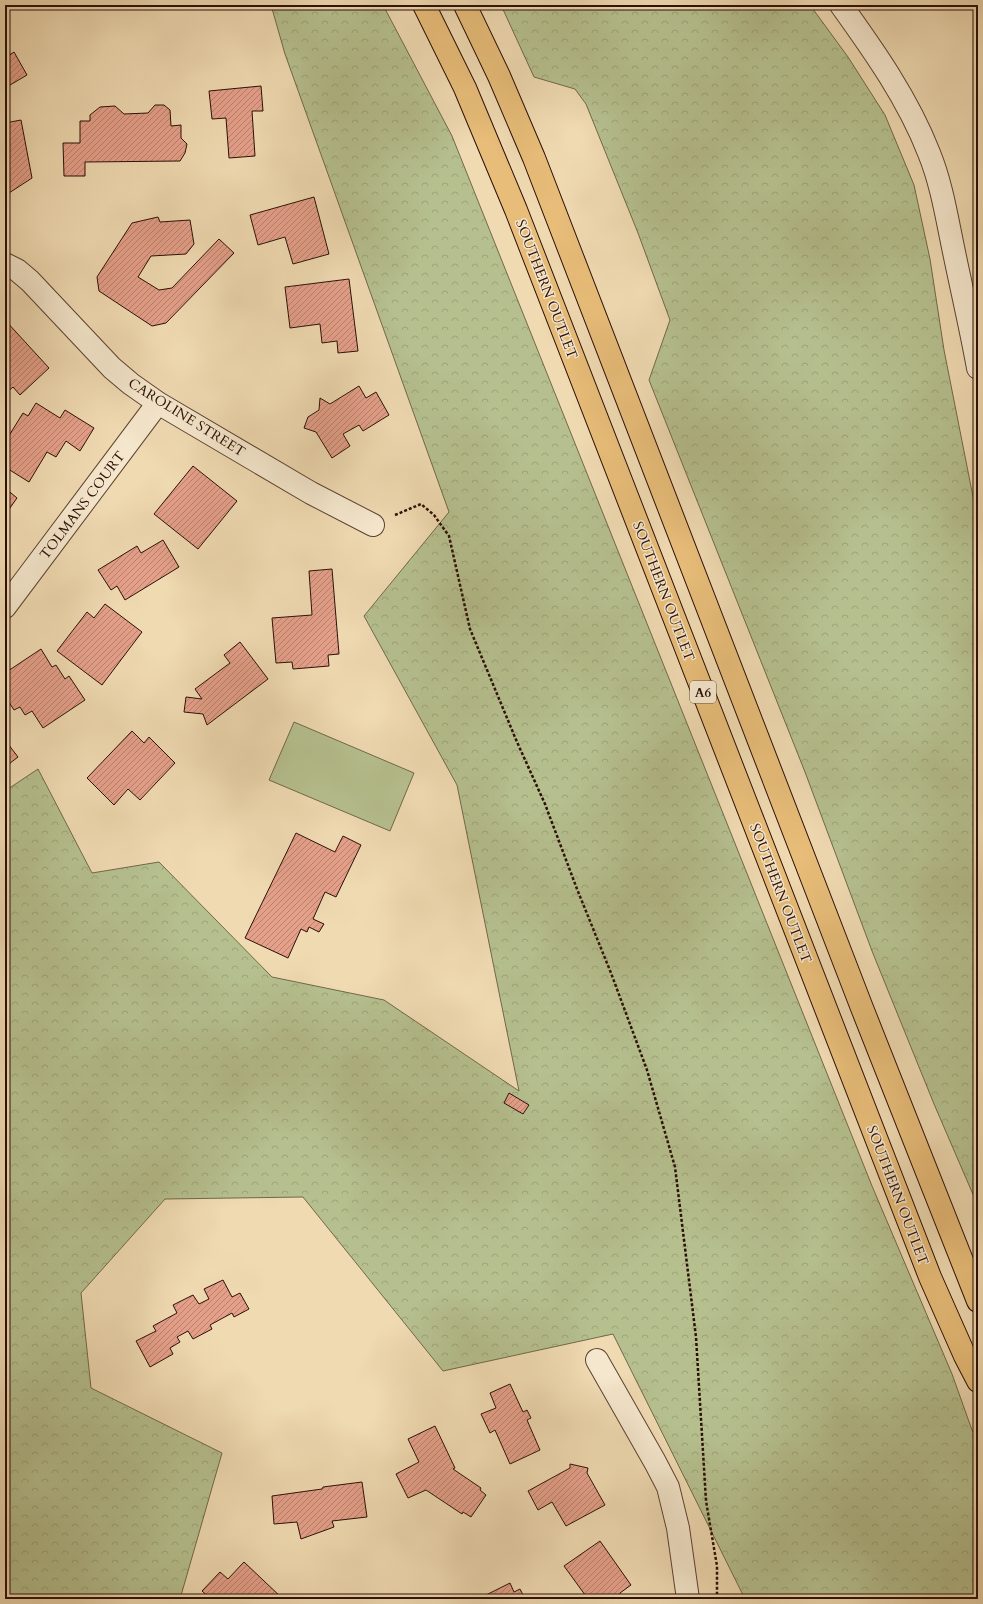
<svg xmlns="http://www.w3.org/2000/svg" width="983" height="1604" font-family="Cardo,serif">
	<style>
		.forest { fill: url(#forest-crowns); stroke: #70684a }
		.park { fill: #b6c08f; stroke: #70684a }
		.building { fill: url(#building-hatch); stroke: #2b0f06 }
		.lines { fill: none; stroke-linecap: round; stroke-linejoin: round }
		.minor-casing { stroke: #5c4231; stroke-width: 24 }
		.highway-casing { stroke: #2b0f06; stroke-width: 24 }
		.path { stroke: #2b0f06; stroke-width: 2.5; stroke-dasharray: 3 2; stroke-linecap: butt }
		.minor { stroke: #f5e7cd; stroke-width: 22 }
		.highway { stroke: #e8bd79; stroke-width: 22 }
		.labels { text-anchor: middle; stroke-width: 3; stroke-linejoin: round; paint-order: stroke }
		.shield { fill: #f5e7cd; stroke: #685042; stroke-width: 1 }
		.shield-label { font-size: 13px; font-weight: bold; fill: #2b0f06 }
		.street-label { font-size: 14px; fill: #2b0f06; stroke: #f5e7cd }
	</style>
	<defs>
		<pattern id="forest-crowns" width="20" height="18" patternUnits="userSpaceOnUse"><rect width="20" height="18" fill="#b6c08f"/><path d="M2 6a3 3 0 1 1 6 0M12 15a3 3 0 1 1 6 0" fill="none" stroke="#9da47a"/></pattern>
		<pattern id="building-hatch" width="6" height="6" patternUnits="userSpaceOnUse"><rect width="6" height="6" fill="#e5a08a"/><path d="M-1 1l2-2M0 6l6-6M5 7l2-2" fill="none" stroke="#ba816f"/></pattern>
	</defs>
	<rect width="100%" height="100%" fill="#f0dab2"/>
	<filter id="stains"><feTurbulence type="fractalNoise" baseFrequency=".005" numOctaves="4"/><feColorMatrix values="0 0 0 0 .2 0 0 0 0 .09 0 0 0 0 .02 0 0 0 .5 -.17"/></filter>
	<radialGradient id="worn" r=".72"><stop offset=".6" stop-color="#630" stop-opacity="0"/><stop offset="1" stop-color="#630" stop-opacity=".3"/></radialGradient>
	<path class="forest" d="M 271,5 L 383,5 L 452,136 L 872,1186 L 952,1374 L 972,1430 L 978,1439 L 978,1599 L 745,1599 L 613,1334 L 443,1371 L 303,1197 L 165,1199 L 81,1293 L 91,1388 L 222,1453 L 180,1599 L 5,1599 L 5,791 L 38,769 L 92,873 L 159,862 L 272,977 L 384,1000 L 519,1091 L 457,785 L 364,616 L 449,512 L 285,54 Z
		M 501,5 L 810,5 L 848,57 L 885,115 L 914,185 L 930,259 L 944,350 L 978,522 L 978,1206 L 934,1104 L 872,951 L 805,772 L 649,380 L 670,320 L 638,233 L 586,104 L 575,89 L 534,77 Z"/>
	<path class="park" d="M 294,722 L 414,773 L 390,831 L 269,780 Z"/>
	<path class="building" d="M 14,52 L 27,75 L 5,88 L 5,58 Z
		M 261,86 L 263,111 L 252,111 L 255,156 L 229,158 L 226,118 L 212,119 L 209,91 Z
		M 155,105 L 164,105 L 170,110 L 171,126 L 181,125 L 181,138 L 187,144 L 185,153 L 180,161 L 85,162 L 85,176 L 64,176 L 63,143 L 80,143 L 80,121 L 90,121 L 90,115 L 100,107 L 115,106 L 124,114 L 148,113 Z
		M 21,120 L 32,178 L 9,193 L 5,190 L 5,123 Z
		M 314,197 L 329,254 L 293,264 L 285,237 L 258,245 L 250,215 Z
		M 158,217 L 160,222 L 190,220 L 194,244 L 186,254 L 151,256 L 138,277 L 159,290 L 172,288 L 219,239 L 234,253 L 166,323 L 152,326 L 99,291 L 97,277 L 132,223 Z
		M 349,279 L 358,351 L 338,353 L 337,341 L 322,343 L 320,324 L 290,328 L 285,287 Z
		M 5,320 L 49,368 L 20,395 L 13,387 L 5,394 Z
		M 359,386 L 366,398 L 376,392 L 389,415 L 363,431 L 359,425 L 343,434 L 350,446 L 332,458 L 316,432 L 304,428 L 308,417 L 319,410 L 320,398 L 330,404 Z
		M 36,403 L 60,418 L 65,410 L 94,428 L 80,451 L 66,441 L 56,457 L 47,452 L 29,482 L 5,467 L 5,442 L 23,413 L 28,416 Z
		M 193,466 L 237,501 L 198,549 L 154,514 Z
		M 5,488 L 17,498 L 5,515 Z
		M 163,540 L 179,567 L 125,600 L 117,586 L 111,590 L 98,570 L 137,546 L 141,553 Z
		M 332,569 L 339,654 L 328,655 L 329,666 L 293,669 L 292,662 L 276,663 L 272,618 L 312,615 L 309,571 Z
		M 105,604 L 142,632 L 102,685 L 57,651 L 87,612 L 94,618 Z
		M 240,642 L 268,679 L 207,725 L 203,714 L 184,712 L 186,697 L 202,699 L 195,689 L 230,663 L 224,655 Z
		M 41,649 L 52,667 L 56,665 L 65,679 L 69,676 L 85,700 L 43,728 L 32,711 L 25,715 L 20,707 L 14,710 L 5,696 L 5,673 Z
		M 5,728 L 10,735 L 5,739 Z
		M 132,731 L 144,743 L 149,737 L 175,763 L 140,800 L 128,789 L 114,805 L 87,778 Z
		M 5,740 L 18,757 L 5,767 Z
		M 296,833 L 335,852 L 343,836 L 361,845 L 336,897 L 325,892 L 313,919 L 324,924 L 319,932 L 309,927 L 307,932 L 301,929 L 288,958 L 245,938 Z
		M 509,1093 L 529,1105 L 523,1114 L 504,1103 Z
		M 223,1280 L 232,1297 L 240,1293 L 249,1309 L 234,1317 L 232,1313 L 210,1325 L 212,1329 L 193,1339 L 188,1331 L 177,1337 L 180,1342 L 170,1348 L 173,1354 L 150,1367 L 136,1341 L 156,1331 L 153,1326 L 177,1313 L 173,1305 L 193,1295 L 199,1304 L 209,1299 L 204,1289 Z
		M 510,1384 L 523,1412 L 527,1410 L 531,1418 L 527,1420 L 540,1450 L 510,1464 L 495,1430 L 490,1433 L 481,1414 L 496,1408 L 490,1393 Z
		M 435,1426 L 455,1468 L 453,1469 L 481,1488 L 480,1490 L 486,1495 L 471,1517 L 463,1512 L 462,1514 L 426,1490 L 408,1498 L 396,1474 L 419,1462 L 408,1439 Z
		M 570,1464 L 588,1468 L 587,1473 L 605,1505 L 566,1526 L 552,1502 L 538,1510 L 528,1491 L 570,1468 Z
		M 362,1482 L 367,1517 L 332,1521 L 334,1527 L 301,1539 L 297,1522 L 274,1524 L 272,1496 L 322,1489 L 323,1487 Z
		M 600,1541 L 631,1585 L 620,1593 L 619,1599 L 588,1599 L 564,1566 Z
		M 244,1562 L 282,1598 L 281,1599 L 211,1599 L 202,1591 L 220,1572 L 228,1579 Z
		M 510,1583 L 514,1592 L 520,1589 L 525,1599 L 488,1599 L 486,1595 Z"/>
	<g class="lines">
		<defs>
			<path id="minor" d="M 841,5 C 874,51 908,99 929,153 C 942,185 947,219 954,252 C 962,291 971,329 978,368
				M 5,264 L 17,270 L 30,281 L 112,368 L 131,384 L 158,403 L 311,493 L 373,525
				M 5,607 L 158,403
				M 597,1360 L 655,1462 L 668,1487 L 678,1528 L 688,1599"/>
			<path id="highway" d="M 424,5 L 465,88 L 516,210 L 930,1277 L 965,1356 L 978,1381
				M 465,5 L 499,76 L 534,158 L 862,1008 L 978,1301"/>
		</defs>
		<use href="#minor" class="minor-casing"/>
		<use href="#highway" class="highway-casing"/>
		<path class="path" d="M 395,515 L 421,504 L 434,515 L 449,536 L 470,629 L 517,742 L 545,804 L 577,889 L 611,973 L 647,1070 L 675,1167 L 696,1337 L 706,1501 L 717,1566 L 717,1599"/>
		<use href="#minor" class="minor"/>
		<use href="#highway" class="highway"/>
	</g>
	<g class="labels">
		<rect class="shield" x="690" y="681" width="26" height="22" rx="3"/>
		<g class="shield-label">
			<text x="703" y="697">A6</text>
		</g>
		<g class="street-label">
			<text transform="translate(547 289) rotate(69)" y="5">SOUTHERN OUTLET</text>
			<text transform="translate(187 417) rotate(32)" y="5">CAROLINE STREET</text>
			<text transform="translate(82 505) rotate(-53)" y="5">TOLMANS COURT</text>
			<text transform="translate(664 591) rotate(69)" y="5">SOUTHERN OUTLET</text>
			<text transform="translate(781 893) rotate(69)" y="5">SOUTHERN OUTLET</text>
			<text transform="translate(898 1195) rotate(69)" y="5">SOUTHERN OUTLET</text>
		</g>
	</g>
	<rect width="983" height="1604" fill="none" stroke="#f0dab2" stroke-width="20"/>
	<rect x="6" y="6" width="971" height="1592" fill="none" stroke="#2b0f06" stroke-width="2"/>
	<rect x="10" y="10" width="963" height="1584" fill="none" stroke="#2b0f06"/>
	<rect width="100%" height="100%" filter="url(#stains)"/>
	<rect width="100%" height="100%" fill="url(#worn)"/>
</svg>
